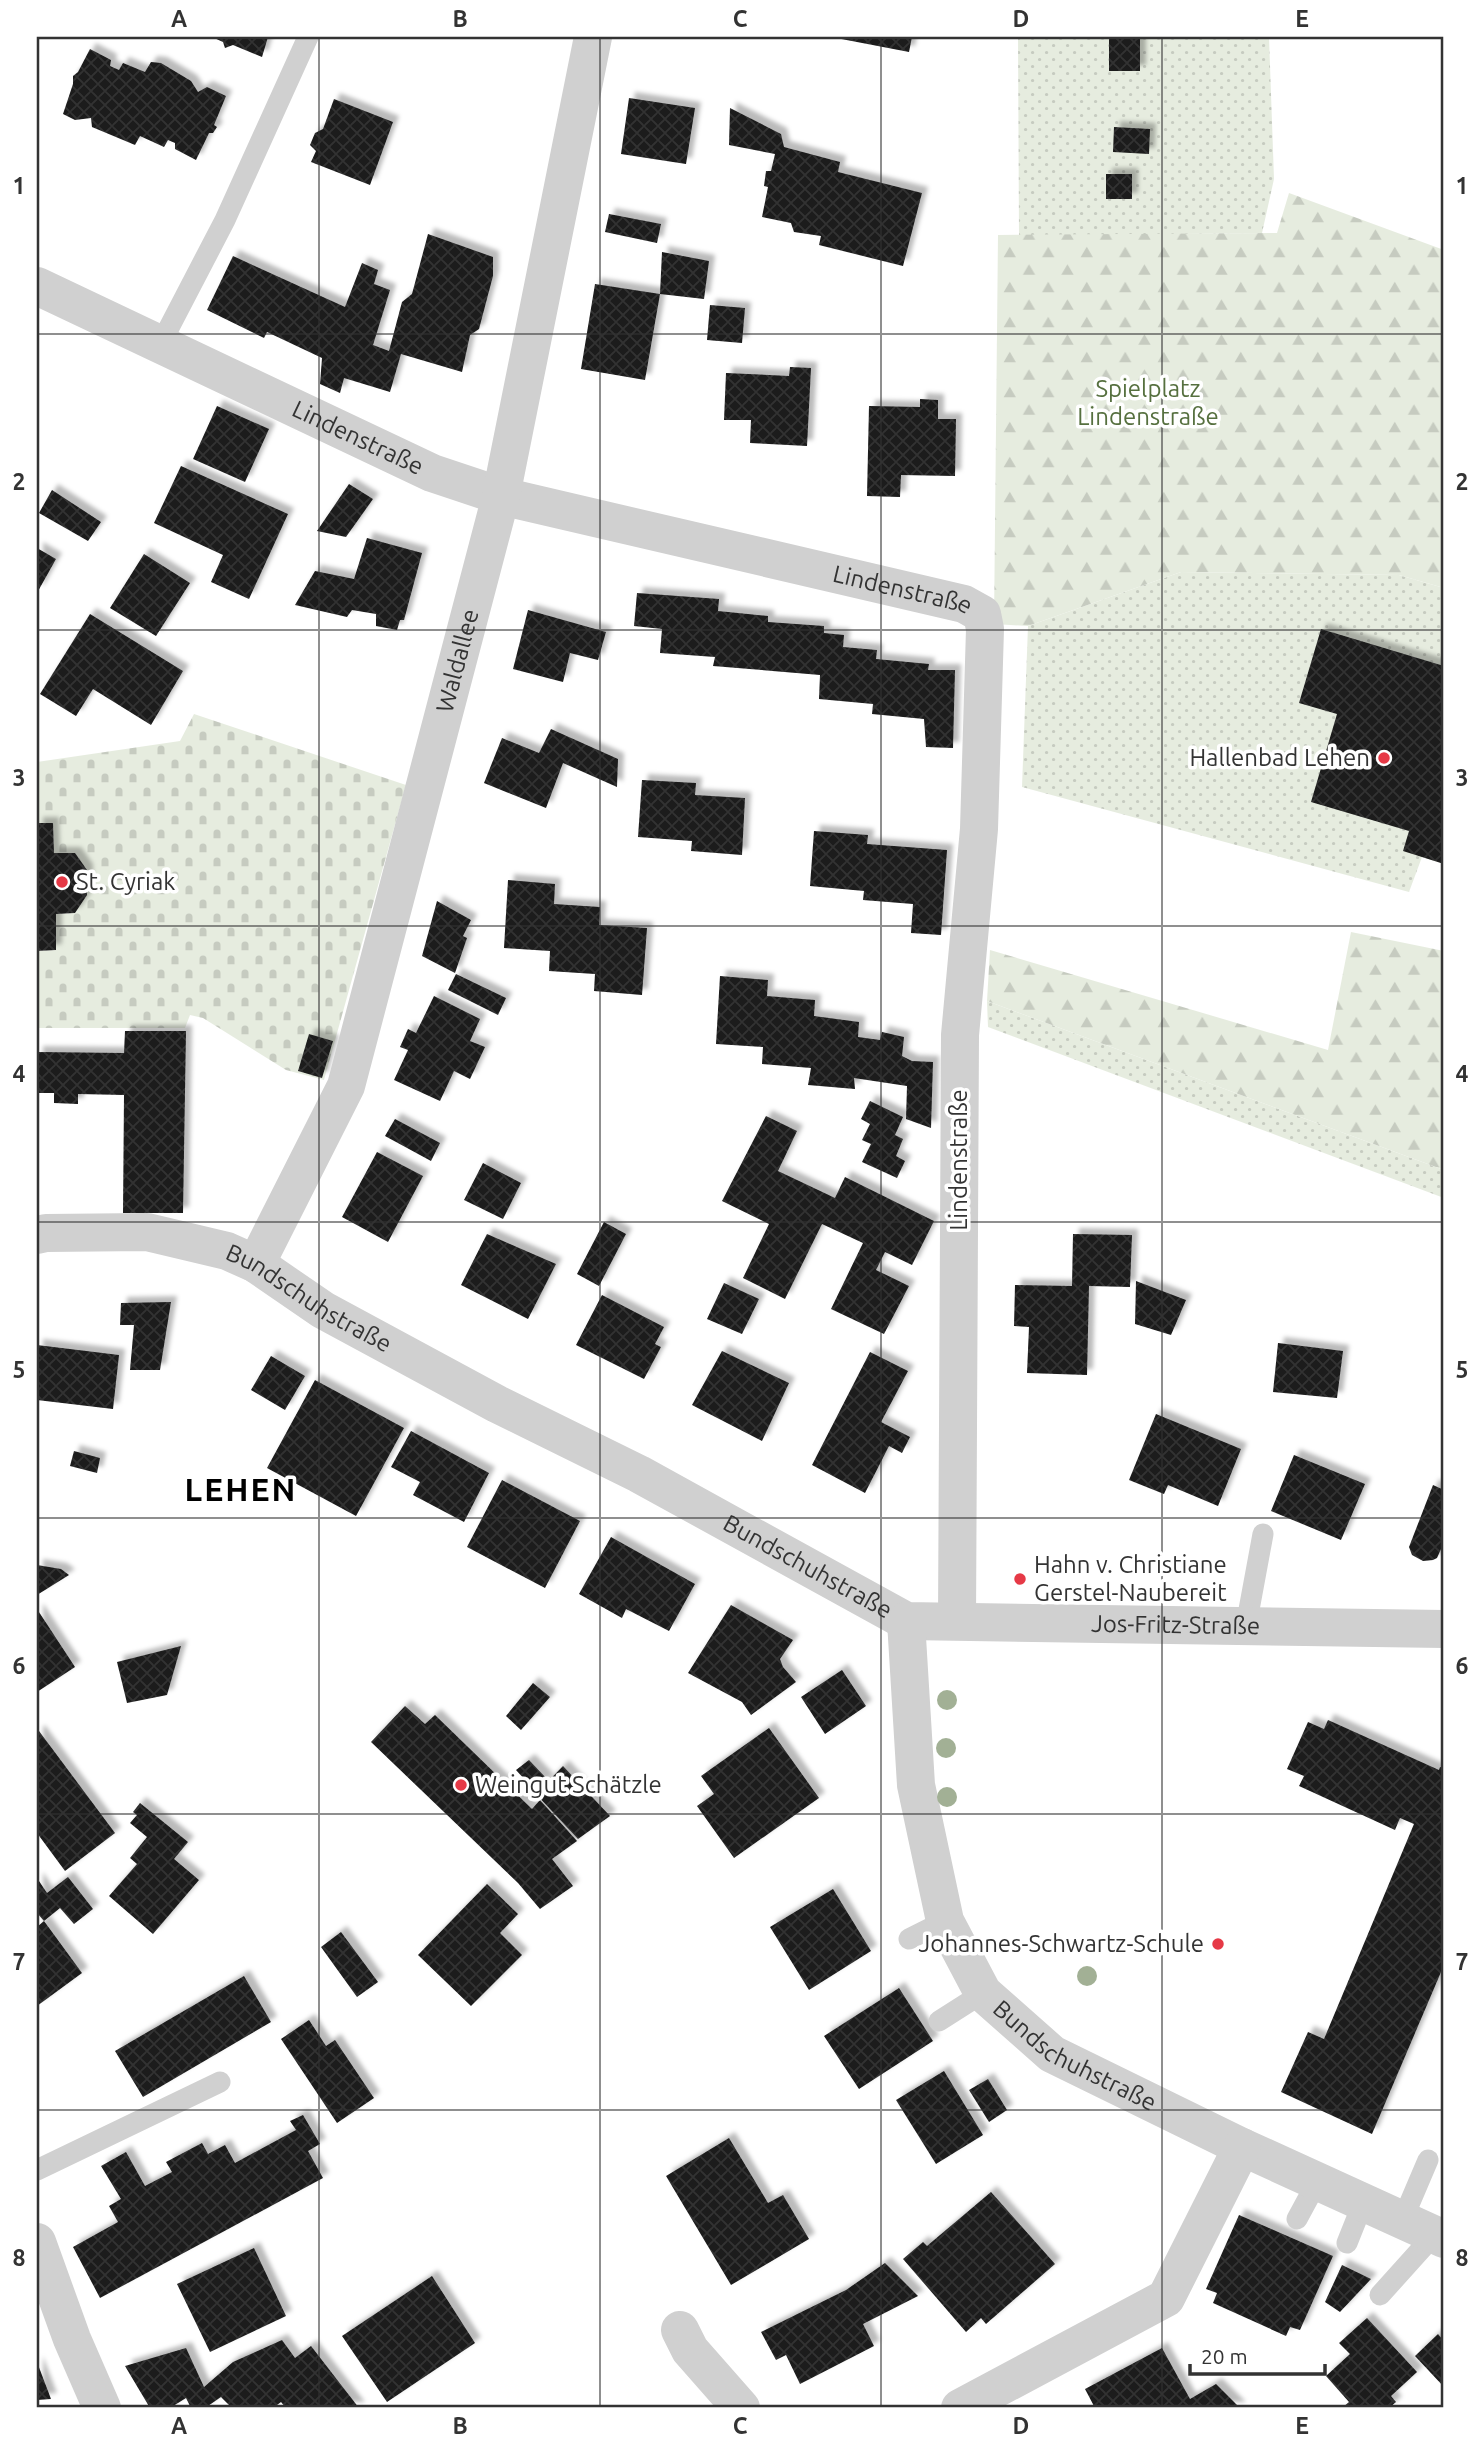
<svg xmlns="http://www.w3.org/2000/svg" width="1481" height="2445" font-family="Ubuntu,sans-serif">
	<style>
		.green { fill: url(#green-dots) }
		.forest { fill: url(#forest-firs) }
		.cemetery { fill: url(#cemetery-stones) }
		.building { fill: url(#building-cross-hatch); filter: url(#shadow) }
		.lines { fill: none; stroke-linecap: round; stroke-linejoin: round }
		.service { stroke: #d0d0d0; stroke-width: 21 }
		.minor { stroke: #d0d0d0; stroke-width: 38 }
		.tertiary { stroke: #d0d0d0; stroke-width: 38 }
		.tree { fill: #a2b095 }
		.grid { fill: none; stroke: #333; stroke-width: 2; stroke-opacity: 0.55 }
		.poi-dot { fill: #e63946; stroke: #fff; stroke-width: 2.5 }
		.labels { text-anchor: middle; stroke-width: 7; stroke-linejoin: round; paint-order: stroke }
		.park-label { font-size: 24px; fill: #56703f; stroke: #fff }
		.street-label { font-size: 24px; fill: #333; stroke: #fff }
		.poi-label { font-size: 24px; fill: #333; stroke: #fff; text-anchor: start }
		.district-label { font-size: 32px; font-weight: bold; letter-spacing: 2px; fill: #000; stroke: #fff }
		.neatline { fill: none; stroke: #333; stroke-width: 2.5 }
		.grid-label { font-size: 23px; text-anchor: middle; font-weight: bold; fill: #333 }
	</style>
	<defs>
		<pattern id="green-dots" width="8" height="8" patternUnits="userSpaceOnUse" patternTransform="scale(1.75)"><rect width="8" height="8" fill="#e6ecdf"/><path d="M2 2h.1M6 6h.1" fill="none" stroke="#c6cbc0" stroke-width="1.8" stroke-linecap="round"/></pattern>
		<pattern id="forest-firs" width="22" height="20" patternUnits="userSpaceOnUse" patternTransform="scale(1.75)"><rect width="22" height="20" fill="#e6ecdf"/><path d="M5 1l3.5 6h-7zM16 11l3.5 6h-7z" fill="#c6cbc0"/></pattern>
		<pattern id="cemetery-stones" width="16" height="16" patternUnits="userSpaceOnUse" patternTransform="scale(1.75)"><rect width="16" height="16" fill="#e6ecdf"/><path d="M2 7V4a2 2 0 0 1 4 0v3zM10 15v-3a2 2 0 0 1 4 0v3z" fill="#c6cbc0"/></pattern>
		<pattern id="building-cross-hatch" width="8" height="8" patternUnits="userSpaceOnUse" patternTransform="scale(1.75)"><rect width="8" height="8" fill="#1a1a1a"/><path d="M0 0l8 8M0 8l8-8" fill="none" stroke="#333"/></pattern>
		<filter id="shadow"><feDropShadow dx="6" dy="-6" stdDeviation="2" flood-color="#0004"/></filter>
	</defs>
	<rect width="100%" height="100%" fill="#fff"/>
	<path class="green" d="M 1018,37 L 1269,37 L 1274,179 L 1262,233 L 1019,236 Z
		M 1181,572 L 1399,575 L 1444,588 L 1444,864 L 1422,857 L 1409,892 L 1022,787 L 1028,626 Z
		M 987,1001 L 1444,1170 L 1444,1198 L 988,1027 Z"/>
	<path class="forest" d="M 1289,193 L 1444,250 L 1444,588 L 1399,575 L 1181,572 L 1028,626 L 994,624 L 998,235 L 1277,233 Z
		M 1351,932 L 1444,951 L 1444,1170 L 987,1001 L 990,950 L 1328,1050 Z"/>
	<path class="cemetery" d="M 194,714 L 406,785 L 324,1080 L 286,1070 L 203,1018 L 190,1015 L 185,1028 L 37,1028 L 37,951 L 56,950 L 56,914 L 75,913 C 90,888 92,878 75,853 L 54,853 L 53,823 L 37,823 L 37,762 L 180,741 Z"/>
	<path class="building" d="M 212,37 L 268,37 L 262,57 L 233,45 L 225,48 L 223,42 Z
		M 831,37 L 912,37 L 909,52 Z
		M 1109,38 L 1140,38 L 1140,71 L 1109,71 Z
		M 90,49 L 111,60 L 110,66 L 119,70 L 123,63 L 145,72 L 151,62 L 161,63 L 191,81 L 198,92 L 207,87 L 226,96 L 214,125 L 217,127 L 213,133 L 209,133 L 196,160 L 175,149 L 175,143 L 168,140 L 164,147 L 140,136 L 135,145 L 92,127 L 91,118 L 75,120 L 63,114 L 73,84 L 73,76 L 78,72 Z
		M 629,98 L 695,108 L 686,164 L 621,154 Z
		M 334,99 L 393,122 L 370,185 L 311,162 L 316,151 L 310,145 L 315,133 L 323,129 Z
		M 730,108 L 781,134 L 784,147 L 840,162 L 838,172 L 922,193 L 903,266 L 819,245 L 821,236 L 794,232 L 791,223 L 762,217 L 768,187 L 764,186 L 766,171 L 771,171 L 775,154 L 729,145 Z
		M 1114,127 L 1150,129 L 1149,154 L 1113,152 Z
		M 1106,174 L 1132,174 L 1132,199 L 1106,199 Z
		M 609,214 L 661,224 L 657,243 L 605,232 Z
		M 428,234 L 493,257 L 493,276 L 479,329 L 470,335 L 462,372 L 401,354 L 390,392 L 344,378 L 340,393 L 320,384 L 322,358 L 267,332 L 264,338 L 207,310 L 233,256 L 345,307 L 362,263 L 378,270 L 374,284 L 390,290 L 373,345 L 389,351 L 402,302 L 412,294 Z
		M 662,252 L 709,261 L 704,299 L 660,294 Z
		M 595,284 L 660,294 L 645,380 L 581,369 Z
		M 710,305 L 745,308 L 742,343 L 707,340 Z
		M 790,367 L 811,368 L 807,446 L 750,443 L 751,420 L 724,420 L 726,373 L 789,376 Z
		M 920,399 L 938,400 L 938,419 L 956,419 L 955,476 L 901,475 L 900,497 L 867,496 L 869,406 L 920,407 Z
		M 217,406 L 269,429 L 245,482 L 193,459 Z
		M 181,466 L 288,514 L 249,599 L 211,582 L 223,555 L 154,523 Z
		M 349,484 L 373,499 L 346,537 L 317,531 Z
		M 52,490 L 101,522 L 88,541 L 39,513 Z
		M 367,538 L 422,553 L 404,620 L 400,620 L 397,630 L 376,626 L 376,614 L 352,610 L 347,617 L 295,605 L 315,571 L 354,579 Z
		M 37,548 L 56,559 L 37,593 Z
		M 144,554 L 190,583 L 156,636 L 110,608 Z
		M 637,593 L 719,599 L 718,611 L 768,616 L 768,622 L 824,626 L 824,633 L 844,635 L 843,647 L 877,650 L 876,659 L 929,664 L 928,670 L 955,670 L 953,748 L 926,747 L 924,719 L 872,714 L 873,704 L 819,699 L 820,675 L 713,666 L 715,657 L 660,653 L 662,629 L 634,626 Z
		M 528,610 L 606,632 L 598,660 L 570,653 L 563,682 L 513,669 Z
		M 90,614 L 183,671 L 151,725 L 93,689 L 76,716 L 40,694 Z
		M 1321,629 L 1444,666 L 1444,864 L 1403,851 L 1409,831 L 1311,802 L 1337,714 L 1299,703 Z
		M 551,729 L 618,759 L 617,787 L 563,763 L 546,808 L 484,783 L 502,738 L 539,753 Z
		M 642,780 L 696,783 L 695,795 L 745,798 L 742,855 L 691,851 L 692,841 L 638,837 Z
		M 37,823 L 53,823 L 54,853 L 75,853 L 87,870 L 87,895 L 75,913 L 56,914 L 56,950 L 37,951 Z
		M 814,831 L 868,835 L 867,844 L 947,850 L 941,935 L 911,933 L 913,904 L 863,900 L 864,891 L 810,886 Z
		M 508,880 L 555,884 L 554,904 L 600,907 L 599,925 L 647,928 L 642,995 L 594,991 L 595,974 L 549,971 L 550,951 L 504,948 Z
		M 437,901 L 471,920 L 463,936 L 467,938 L 455,973 L 422,956 Z
		M 456,974 L 506,998 L 498,1015 L 448,990 Z
		M 720,976 L 768,980 L 767,996 L 815,1000 L 814,1016 L 859,1022 L 858,1037 L 880,1040 L 882,1032 L 904,1037 L 902,1056 L 912,1061 L 933,1062 L 931,1128 L 906,1119 L 907,1086 L 854,1078 L 855,1089 L 808,1085 L 811,1068 L 762,1064 L 763,1047 L 716,1044 Z
		M 434,996 L 480,1019 L 470,1041 L 485,1047 L 470,1079 L 454,1071 L 440,1101 L 394,1080 L 408,1050 L 400,1047 L 408,1029 L 416,1033 Z
		M 125,1031 L 186,1031 L 183,1213 L 123,1213 L 124,1095 L 78,1094 L 78,1104 L 54,1103 L 54,1093 L 37,1093 L 37,1052 L 124,1053 Z
		M 309,1034 L 333,1041 L 322,1078 L 298,1071 Z
		M 870,1101 L 903,1117 L 895,1135 L 903,1139 L 896,1156 L 905,1161 L 897,1178 L 862,1162 L 871,1144 L 862,1140 L 870,1124 L 861,1119 Z
		M 766,1116 L 797,1131 L 778,1171 L 835,1198 L 845,1177 L 934,1221 L 912,1265 L 885,1252 L 876,1270 L 909,1286 L 884,1334 L 831,1309 L 863,1243 L 822,1224 L 785,1299 L 743,1278 L 769,1224 L 722,1201 Z
		M 395,1119 L 440,1143 L 431,1161 L 385,1136 Z
		M 377,1152 L 423,1176 L 388,1242 L 342,1217 Z
		M 483,1163 L 521,1183 L 503,1219 L 464,1200 Z
		M 604,1222 L 626,1234 L 599,1286 L 577,1274 Z
		M 487,1234 L 556,1264 L 528,1319 L 461,1285 Z
		M 1073,1234 L 1132,1235 L 1130,1287 L 1089,1286 L 1087,1375 L 1027,1373 L 1029,1327 L 1014,1326 L 1015,1285 L 1072,1286 Z
		M 1136,1281 L 1186,1300 L 1171,1335 L 1135,1324 Z
		M 724,1283 L 759,1299 L 742,1334 L 707,1319 Z
		M 602,1295 L 664,1327 L 655,1344 L 661,1347 L 644,1379 L 576,1345 Z
		M 171,1302 L 160,1370 L 130,1370 L 134,1325 L 120,1325 L 121,1303 Z
		M 1278,1343 L 1343,1351 L 1337,1398 L 1273,1392 Z
		M 37,1345 L 119,1355 L 113,1409 L 37,1400 Z
		M 722,1351 L 789,1383 L 762,1441 L 692,1405 Z
		M 870,1352 L 908,1371 L 881,1422 L 910,1437 L 902,1453 L 889,1446 L 865,1493 L 812,1465 Z
		M 271,1356 L 305,1376 L 285,1410 L 251,1390 Z
		M 315,1380 L 404,1428 L 356,1516 L 267,1468 Z
		M 1156,1414 L 1241,1449 L 1218,1506 L 1168,1485 L 1164,1494 L 1129,1480 Z
		M 411,1431 L 489,1473 L 464,1522 L 413,1495 L 420,1482 L 391,1467 Z
		M 74,1451 L 100,1458 L 97,1473 L 70,1466 Z
		M 1294,1455 L 1365,1484 L 1341,1540 L 1271,1511 Z
		M 502,1480 L 580,1521 L 545,1588 L 467,1547 Z
		M 1433,1485 L 1444,1490 L 1444,1550 L 1441,1549 L 1437,1558 L 1433,1560 L 1423,1561 L 1412,1555 L 1409,1547 Z
		M 611,1537 L 695,1584 L 669,1631 L 626,1609 L 622,1618 L 579,1594 Z
		M 37,1565 L 61,1569 L 69,1575 L 37,1595 Z
		M 731,1605 L 793,1640 L 780,1659 L 783,1667 L 796,1682 L 751,1715 L 742,1702 L 688,1673 Z
		M 37,1609 L 75,1667 L 37,1692 Z
		M 181,1646 L 167,1695 L 127,1703 L 117,1662 Z
		M 842,1670 L 866,1706 L 825,1734 L 801,1697 Z
		M 533,1683 L 550,1697 L 521,1730 L 506,1716 Z
		M 405,1706 L 425,1724 L 435,1715 L 532,1809 L 540,1800 L 577,1841 L 552,1859 L 573,1886 L 540,1909 L 518,1883 L 371,1742 Z
		M 1328,1720 L 1439,1770 L 1440,1767 L 1444,1768 L 1444,1965 L 1372,2134 L 1281,2092 L 1308,2032 L 1324,2039 L 1414,1824 L 1400,1818 L 1395,1830 L 1299,1786 L 1304,1776 L 1287,1769 L 1308,1722 L 1324,1729 Z
		M 769,1728 L 819,1798 L 734,1858 L 697,1806 L 714,1794 L 701,1776 Z
		M 39,1731 L 115,1833 L 65,1871 L 37,1833 L 37,1733 Z
		M 529,1760 L 548,1780 L 535,1791 L 516,1770 Z
		M 563,1766 L 610,1816 L 578,1839 L 536,1794 Z
		M 140,1803 L 188,1842 L 174,1859 L 199,1880 L 153,1934 L 109,1896 L 137,1864 L 130,1858 L 147,1837 L 130,1823 L 137,1815 L 133,1812 Z
		M 68,1877 L 93,1909 L 74,1924 L 60,1908 L 44,1921 L 37,1913 L 37,1878 L 47,1893 Z
		M 487,1884 L 518,1914 L 500,1933 L 522,1955 L 471,2006 L 418,1955 Z
		M 833,1889 L 871,1951 L 809,1990 L 770,1927 Z
		M 44,1921 L 82,1973 L 37,2006 L 37,1927 Z
		M 341,1932 L 378,1982 L 357,1997 L 321,1947 Z
		M 244,1976 L 271,2022 L 143,2097 L 115,2051 Z
		M 899,1988 L 933,2041 L 859,2089 L 824,2036 Z
		M 309,2020 L 326,2046 L 335,2040 L 374,2098 L 337,2123 L 281,2039 Z
		M 944,2071 L 983,2135 L 936,2164 L 896,2100 Z
		M 988,2079 L 1007,2110 L 989,2122 L 969,2090 Z
		M 303,2115 L 320,2144 L 308,2151 L 323,2178 L 100,2298 L 73,2247 L 118,2222 L 109,2206 L 121,2199 L 101,2166 L 126,2152 L 145,2186 L 172,2172 L 166,2162 L 202,2143 L 208,2154 L 225,2145 L 235,2163 L 296,2130 L 290,2121 Z
		M 729,2138 L 768,2203 L 783,2195 L 809,2239 L 731,2285 L 666,2176 Z
		M 991,2192 L 1055,2264 L 986,2324 L 981,2318 L 966,2332 L 903,2259 L 923,2242 L 927,2246 Z
		M 1239,2215 L 1333,2256 L 1300,2330 L 1290,2327 L 1286,2336 L 1213,2303 L 1217,2293 L 1206,2289 Z
		M 254,2248 L 286,2316 L 210,2352 L 177,2284 Z
		M 885,2263 L 918,2296 L 863,2324 L 874,2346 L 800,2384 L 786,2355 L 776,2360 L 761,2332 L 846,2290 Z
		M 1342,2265 L 1371,2279 L 1340,2312 L 1325,2302 Z
		M 432,2276 L 475,2343 L 387,2402 L 342,2336 Z
		M 1367,2318 L 1417,2372 L 1391,2396 L 1396,2402 L 1389,2408 L 1342,2408 L 1349,2402 L 1326,2376 L 1350,2354 L 1339,2343 Z
		M 1438,2334 L 1444,2341 L 1444,2387 L 1415,2356 Z
		M 282,2340 L 295,2358 L 311,2346 L 359,2408 L 286,2408 L 281,2402 L 273,2408 L 232,2408 L 221,2397 L 205,2408 L 191,2408 L 186,2398 L 170,2408 L 150,2408 L 125,2366 L 186,2348 L 204,2387 L 233,2362 Z
		M 1162,2348 L 1190,2399 L 1216,2384 L 1240,2408 L 1095,2408 L 1085,2389 Z
		M 37,2362 L 51,2399 L 37,2400 Z"/>
	<g class="lines">
		<path class="service" d="M 160,345 L 225,220 L 308,37
			M 1246,1626 L 1263,1534
			M 909,1939 L 945,1921
			M 939,2021 L 983,1993
			M 37,2170 L 220,2082
			M 1297,2219 L 1317,2182
			M 1402,2221 L 1428,2160
			M 1347,2243 L 1363,2203
			M 1380,2295 L 1434,2235"/>
		<g class="minor">
			<path id="s1" d="M 37,286 L 432,473 L 501,496 L 964,604 L 982,614 L 985,629 L 979,829 L 960,1035 L 957,1621"/>
			<path id="s2" d="M 37,1235 L 46,1233 L 147,1232 L 227,1251 L 256,1264 L 323,1310 L 497,1404 L 639,1474 L 906,1621 L 1444,1629"/>
			<path id="s3" d="M 256,1264 L 346,1086 L 501,496 L 593,37"/>
			<path id="s4" d="M 906,1621 L 916,1785 L 945,1921 L 983,1993 L 1052,2054 L 1242,2147 L 1444,2239"/>
			<path d="M 680,2330 L 690,2350 L 741,2408"/>
			<path d="M 960,2408 L 1166,2298 L 1242,2147"/>
		</g>
		<path class="tertiary" d="M 37,2242 L 72,2339 L 102,2408"/>
	</g>
	<g class="tree">
		<circle cx="947" cy="1700" r="10"/>
		<circle cx="946" cy="1748" r="10"/>
		<circle cx="947" cy="1797" r="10"/>
		<circle cx="1087" cy="1976" r="10"/>
	</g>
	<path class="grid" d="M 319,37 L 319,2408M 600,37 L 600,2408M 881,37 L 881,2408M 1162,37 L 1162,2408M 37,334 L 1444,334M 37,630 L 1444,630M 37,926 L 1444,926M 37,1222 L 1444,1222M 37,1518 L 1444,1518M 37,1814 L 1444,1814M 37,2110 L 1444,2110"/>
	<g class="poi-dot">
		<circle cx="1384" cy="758" r="7"/>
		<circle cx="62" cy="882" r="7"/>
		<circle cx="1020" cy="1579" r="7"/>
		<circle cx="461" cy="1785" r="7"/>
		<circle cx="1218" cy="1944" r="7"/>
	</g>
	<g class="labels">
		<g class="park-label">
			<text x="1148" y="397">Spielplatz<tspan x="1148" dy="28">Lindenstraße</tspan></text>
		</g>
		<g class="street-label">
			<text dy="8" stroke="none"><textPath href="#s1" startOffset="355">Lindenstraße</textPath></text>
			<text dy="8" stroke="none"><textPath href="#s1" startOffset="922">Lindenstraße</textPath></text>
			<text dy="8" stroke="none"><textPath href="#s3" startOffset="639">Waldallee</textPath></text>
			<text transform="translate(959 1160) rotate(-90)" y="8">Lindenstraße</text>
			<text dy="8" stroke="none"><textPath href="#s2" startOffset="287">Bundschuhstraße</textPath></text>
			<text dy="8" stroke="none"><textPath href="#s2" startOffset="854">Bundschuhstraße</textPath></text>
			<text dy="8" stroke="none"><textPath href="#s2" startOffset="1236">Jos-Fritz-Straße</textPath></text>
			<text dy="8" stroke="none"><textPath href="#s4" startOffset="497">Bundschuhstraße</textPath></text>
		</g>
		<g class="poi-label">
			<text x="1370" y="766" text-anchor="end">Hallenbad Lehen</text>
			<text x="76" y="890">St. Cyriak</text>
			<text x="1034" y="1573">Hahn v. Christiane<tspan x="1034" dy="28">Gerstel-Naubereit</tspan></text>
			<text x="475" y="1793">Weingut Schätzle</text>
			<text x="1204" y="1952" text-anchor="end">Johannes-Schwartz-Schule</text>
		</g>
		<g class="district-label">
			<text x="241" y="1501">LEHEN</text>
		</g>
	</g>
	<rect width="1481" height="2445" fill="none" stroke="#ffffff" stroke-width="77"/>
	<path d="M1190 2364v10h135v-10" fill="none" stroke="#333333" stroke-width="3.5"/>
	<text x="1201" y="2364" font-size="21" fill="#333333" stroke="#ffffff" stroke-width="5" paint-order="stroke">20 m</text>
	<rect x="38" y="38" width="1404" height="2368" class="neatline"/>
	<g class="grid-label">
		<text x="179" y="27">A</text>
		<text x="460" y="27">B</text>
		<text x="740" y="27">C</text>
		<text x="1021" y="27">D</text>
		<text x="1302" y="27">E</text>
		<text x="19" y="194">1</text>
		<text x="1462" y="194">1</text>
		<text x="19" y="490">2</text>
		<text x="1462" y="490">2</text>
		<text x="19" y="786">3</text>
		<text x="1462" y="786">3</text>
		<text x="19" y="1082">4</text>
		<text x="1462" y="1082">4</text>
		<text x="19" y="1378">5</text>
		<text x="1462" y="1378">5</text>
		<text x="19" y="1674">6</text>
		<text x="1462" y="1674">6</text>
		<text x="19" y="1970">7</text>
		<text x="1462" y="1970">7</text>
		<text x="19" y="2266">8</text>
		<text x="1462" y="2266">8</text>
		<text x="179" y="2434">A</text>
		<text x="460" y="2434">B</text>
		<text x="740" y="2434">C</text>
		<text x="1021" y="2434">D</text>
		<text x="1302" y="2434">E</text>
	</g>
</svg>
